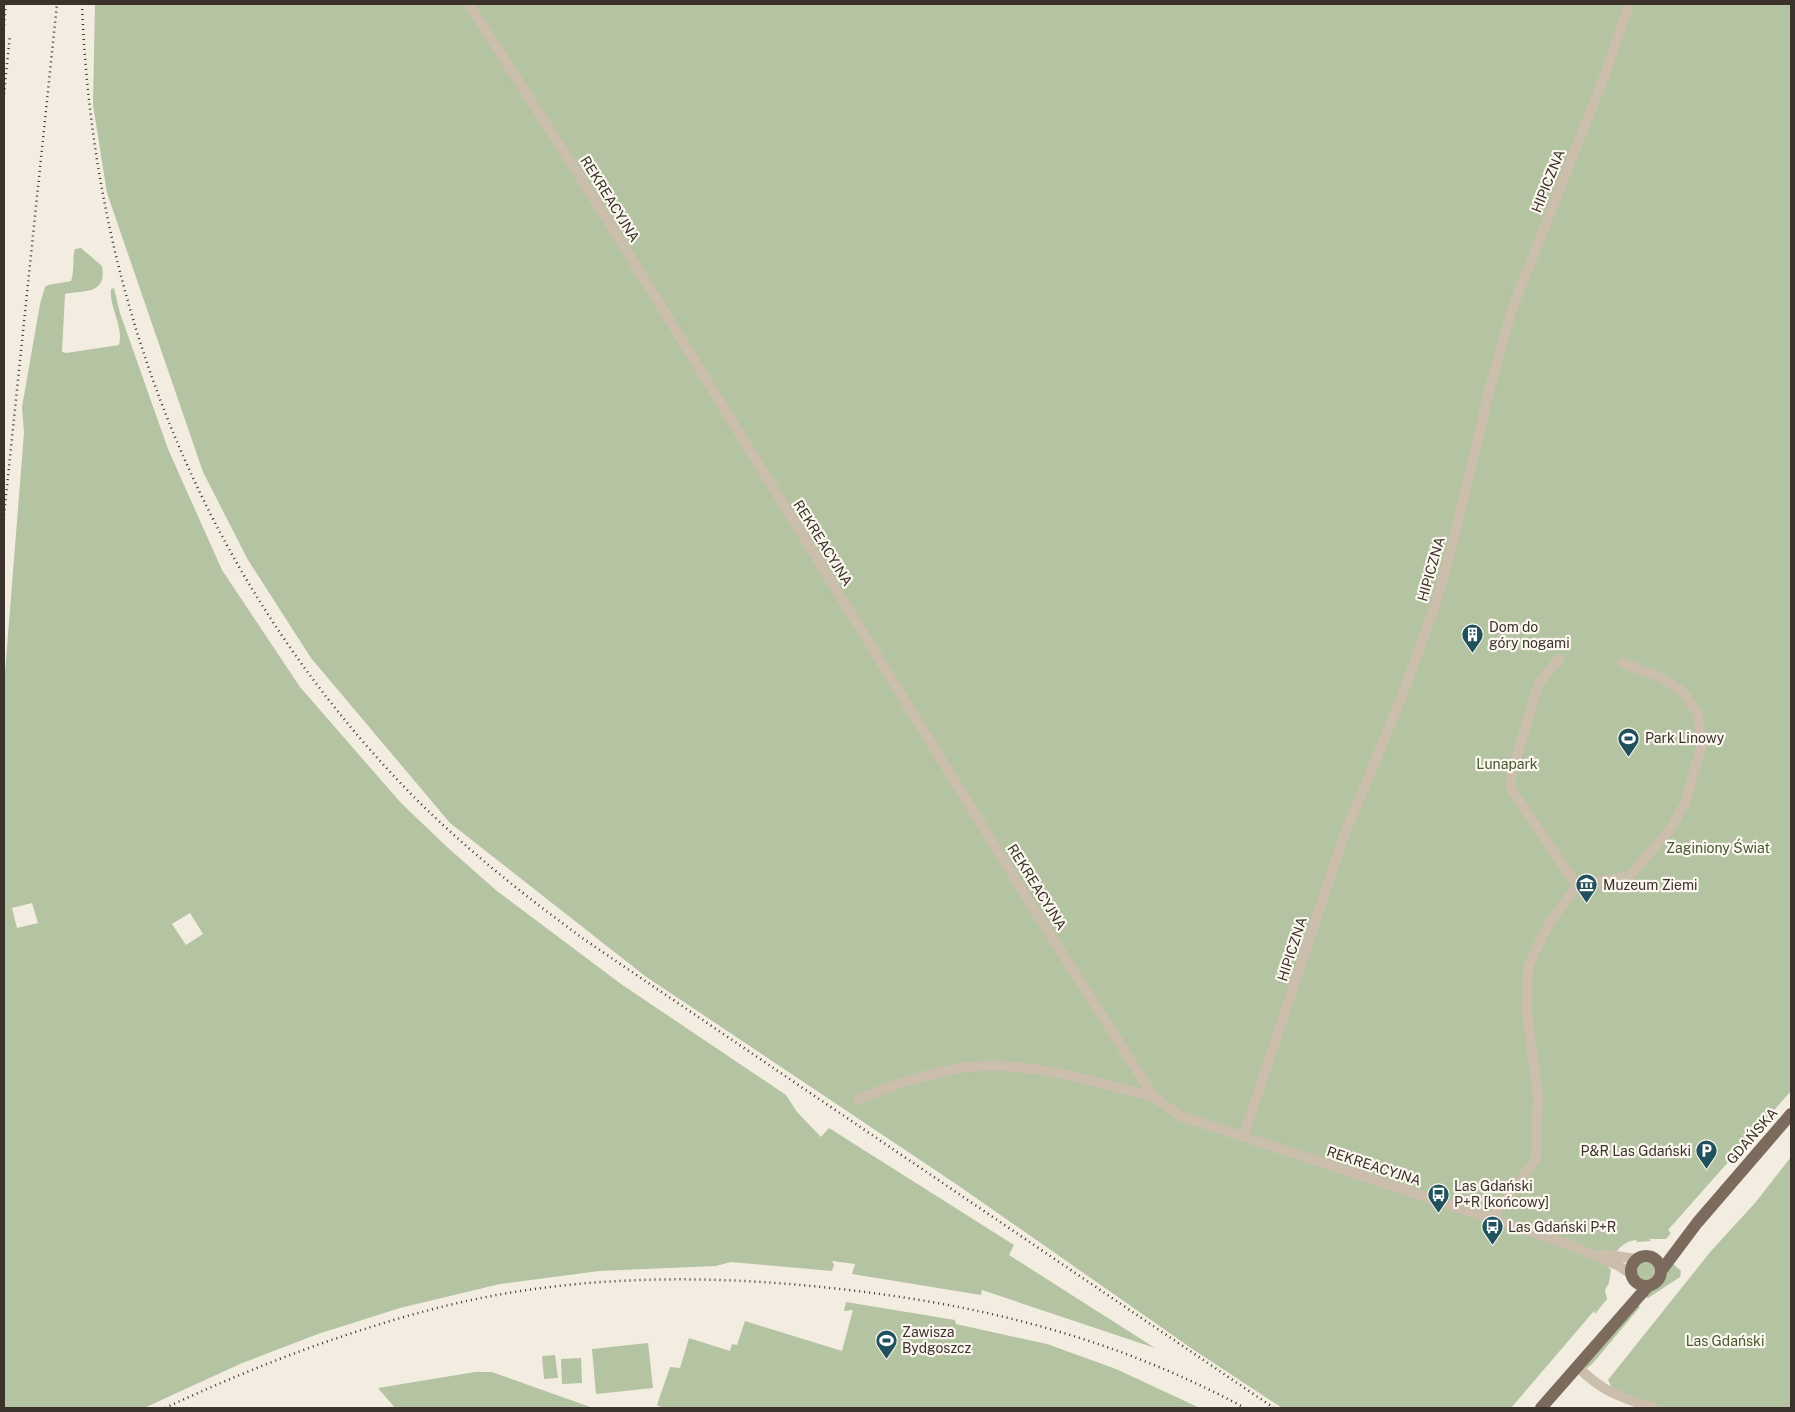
<svg xmlns="http://www.w3.org/2000/svg" width="1795" height="1412" font-family="'Public Sans',sans-serif">
	<style>
		.green { fill: #b4c3a1; fill-rule: evenodd }
		.lines { fill: none; stroke-linecap: round; stroke-linejoin: round }
		.minor { stroke: #ccbead; stroke-width: 10 }
		.major { stroke: #7c6b5d; stroke-width: 12 }
		.rail { stroke: #3a322b; stroke-width: 2.5; stroke-dasharray: 1 4; stroke-linecap: butt }
		.labels { text-anchor: middle; stroke-width: 4.5; stroke-linejoin: round; paint-order: stroke }
		.street-label { font-size: 14px; fill: #3a322b; stroke: #fbf6ee }
		.poi-label { font-size: 14px; fill: #3a322b; stroke: #fbf6ee; text-anchor: start }
		.park-label { font-size: 14px; fill: #45592f; stroke: #fbf6ee }
	</style>
	<rect width="100%" height="100%" fill="#f3ede1"/>
	<path class="green" d="M 95,4 L 1791,4 L 1791,1091 L 1668,1230 L 1671,1233 L 1666,1239 L 1649,1239 L 1651,1241 L 1636,1242 L 1637,1240 C 1623,1240 1611,1255 1609,1269 L 1611,1269 L 1609,1283 L 1605,1290 L 1607,1299 L 1595,1314 L 1594,1311 L 1511,1408 L 1282,1408 L 1191,1348 L 956,1184 L 645,976 L 450,823 L 311,658 L 248,560 L 203,472 L 107,193 L 93,105 Z
		M 81,248 L 102,266 C 107,295 85,290 65,294 L 62,352 L 66,353 L 119,345 C 124,327 109,307 111,289 L 114,288 L 120,313 L 168,449 L 222,570 L 300,687 L 401,803 L 447,847 L 497,891 L 621,984 L 786,1095 L 797,1112 L 821,1137 L 829,1128 L 1014,1245 L 1009,1255 L 1155,1348 L 982,1290 L 981,1295 L 852,1274 L 855,1264 L 832,1261 L 834,1265 L 832,1271 L 731,1262 L 716,1266 L 599,1271 L 500,1284 L 400,1308 L 318,1334 L 240,1364 L 144,1408 L 4,1408 L 4,685 L 24,433 L 22,407 L 40,304 L 45,287 L 48,285 L 71,281 C 75,270 72,257 75,249 ZM 32,903 L 38,923 L 17,928 L 12,908 ZM 190,913 L 203,934 L 186,945 L 172,924 Z
		M 1791,1157 L 1791,1408 L 1662,1408 L 1624,1396 L 1612,1388 L 1608,1380 L 1711,1251 L 1755,1203 Z
		M1637 1271a9 9 0 1 1 18 0a9 9 0 1 1-18 0Z
		M 1671,1262 L 1681,1271 L 1680,1277 L 1648,1298 L 1642,1296 L 1659,1284 Z
		M 846,1302 L 955,1320 L 956,1324 L 1047,1344 L 1116,1369 L 1200,1408 L 662,1408 L 657,1405 L 670,1367 L 680,1368 L 689,1338 L 730,1351 L 732,1344 L 737,1345 L 745,1321 L 842,1351 L 853,1310 L 844,1311 Z
		M 1637,1304 L 1640,1307 L 1593,1363 L 1586,1369 L 1585,1363 Z
		M 648,1343 L 653,1388 L 596,1394 L 592,1349 Z
		M 555,1355 L 558,1378 L 544,1379 L 542,1356 Z
		M 581,1358 L 582,1383 L 562,1384 L 561,1359 Z
		M 475,1372 L 492,1372 L 593,1408 L 395,1408 L 378,1388 Z"/>
	<g class="lines">
		<path class="minor" d="M 469,4 L 610,224 L 1030,903 L 1154,1097 L 1180,1116 L 1565,1243 L 1619,1266 L 1631,1274
			M 1559,659 L 1539,683 L 1511,776 L 1511,789 L 1577,886
			M 858,1099 C 896,1084 938,1069 979,1066 C 1033,1062 1101,1084 1154,1097
			M 1243,1137 L 1344,836 L 1400,701 L 1435,606 L 1455,535 L 1489,391 L 1512,309 L 1603,80 L 1629,4
			M 1491,1219 L 1536,1159 L 1538,1096 L 1527,1013 L 1528,966 L 1550,922 L 1577,886 L 1630,876 L 1671,828 L 1685,803 L 1702,744 L 1698,714 L 1683,692 L 1658,676 L 1622,663
			M 1602,1254 L 1636,1259
			M 1577,1366 C 1601,1391 1621,1398 1654,1408"/>
		<path class="major" d="M1631 1271a15 15 0 1 1 30 0a15 15 0 1 1-30 0Z
			M 1661,1271 L 1697,1223 L 1791,1114
			M 1541,1408 L 1648,1286"/>
		<path class="rail" d="M 82,4 C 93,303 203,583 415,798 C 467,850 525,896 585,940 L 1274,1408
			M 4,25 L 6,4
			M 4,94 L 10,35
			M 4,515 L 57,4
			M 165,1408 C 255,1366 349,1330 445,1306 C 572,1275 702,1274 831,1288 C 980,1304 1113,1337 1245,1408"/>
	</g>
	<defs>
		<symbol id="building-pin" viewBox="-11 -11 22 30"><path d="M0 17L-7.5 6A9.5 9.5 0 1 1 7.5 6Z" fill="#20515c" stroke="#fbf6ee"/><path d="M-4-6H4V6H1V3H-1V6H-4ZM-2.5-4.3h1.7v1.8h-1.7ZM.8-4.3h1.7v1.8H.8ZM-2.5-1h1.7V.8h-1.7ZM.8-1h1.7V.8H.8Z" fill="#fff"/></symbol>
		<symbol id="stadium-pin" viewBox="-11 -11 22 30"><path d="M0 17L-7.5 6A9.5 9.5 0 1 1 7.5 6Z" fill="#20515c" stroke="#fbf6ee"/><path d="M0-5a6.5 5 0 1 0 0 10a6.5 5 0 1 0 0-10ZM-3.5-1.8h7v3.6h-7Z" fill="#fff"/></symbol>
		<symbol id="museum-pin" viewBox="-11 -11 22 30"><path d="M0 17L-7.5 6A9.5 9.5 0 1 1 7.5 6Z" fill="#20515c" stroke="#fbf6ee"/><path d="M0-6L6-3V-2H-6V-3ZM-5-1h2V3h-2ZM-1-1h2V3h-2ZM3-1h2V3H3ZM-6 4H6V6H-6Z" fill="#fff"/></symbol>
		<symbol id="parking-pin" viewBox="-11 -11 22 30"><path d="M0 17L-7.5 6A9.5 9.5 0 1 1 7.5 6Z" fill="#20515c" stroke="#fbf6ee"/><path d="M-3.5-5.5H1a3.5 3.5 0 0 1 0 7H-1V5.5H-3.5ZM-1-3.4V-.6H.8a1.4 1.4 0 0 0 0-2.8Z" fill="#fff"/></symbol>
		<symbol id="bus-pin" viewBox="-11 -11 22 30"><path d="M0 17L-7.5 6A9.5 9.5 0 1 1 7.5 6Z" fill="#20515c" stroke="#fbf6ee"/><path d="M-5-6H5V4H4V6H2V4H-2V6H-4V4H-5ZM-3.5-4V0h7V-4ZM-3.5 1.2v1.5H-2V1.2ZM2 1.2v1.5H3.5V1.2Z" fill="#fff"/></symbol>
	</defs>
	<g fill-rule="evenodd">
		<use href="#building-pin" x="1460" y="622" width="25" height="34"/>
		<use href="#stadium-pin" x="1616" y="726" width="25" height="34"/>
		<use href="#museum-pin" x="1574" y="872" width="25" height="34"/>
		<use href="#parking-pin" x="1694" y="1138" width="25" height="34"/>
		<use href="#bus-pin" x="1426" y="1182" width="25" height="34"/>
		<use href="#bus-pin" x="1480" y="1214" width="25" height="34"/>
		<use href="#stadium-pin" x="874" y="1328" width="25" height="34"/>
	</g>
	<g class="labels">
		<g class="street-label">
			<text transform="translate(1548 181) rotate(-68)" y="5">HIPICZNA</text>
			<text transform="translate(610 199) rotate(58)" y="5">REKREACYJNA</text>
			<text transform="translate(823 543) rotate(58)" y="5">REKREACYJNA</text>
			<text transform="translate(1431 569) rotate(-74)" y="5">HIPICZNA</text>
			<text transform="translate(1037 887) rotate(58)" y="5">REKREACYJNA</text>
			<text transform="translate(1292 949) rotate(-72)" y="5">HIPICZNA</text>
			<text transform="translate(1752 1136) rotate(-49)" y="5">GDAŃSKA</text>
			<text transform="translate(1374 1166) rotate(18)" y="5">REKREACYJNA</text>
		</g>
		<g class="poi-label">
			<text x="1489" y="632">Dom do<tspan x="1489" dy="16">góry nogami</tspan></text>
			<text x="1645" y="743">Park Linowy</text>
			<text x="1603" y="890">Muzeum Ziemi</text>
			<text x="1691" y="1156" text-anchor="end">P&amp;R Las Gdański</text>
			<text x="1454" y="1191">Las Gdański<tspan x="1454" dy="16">P+R [końcowy]</tspan></text>
			<text x="1508" y="1232">Las Gdański P+R</text>
			<text x="902" y="1337">Zawisza<tspan x="902" dy="16">Bydgoszcz</tspan></text>
		</g>
		<g class="park-label">
			<text x="1507" y="769">Lunapark</text>
			<text x="1718" y="853">Zaginiony Świat</text>
			<text x="1725" y="1346">Las Gdański</text>
		</g>
	</g>
	<rect width="1795" height="1412" fill="none" stroke="#3a322b" stroke-width="10"/>
</svg>
